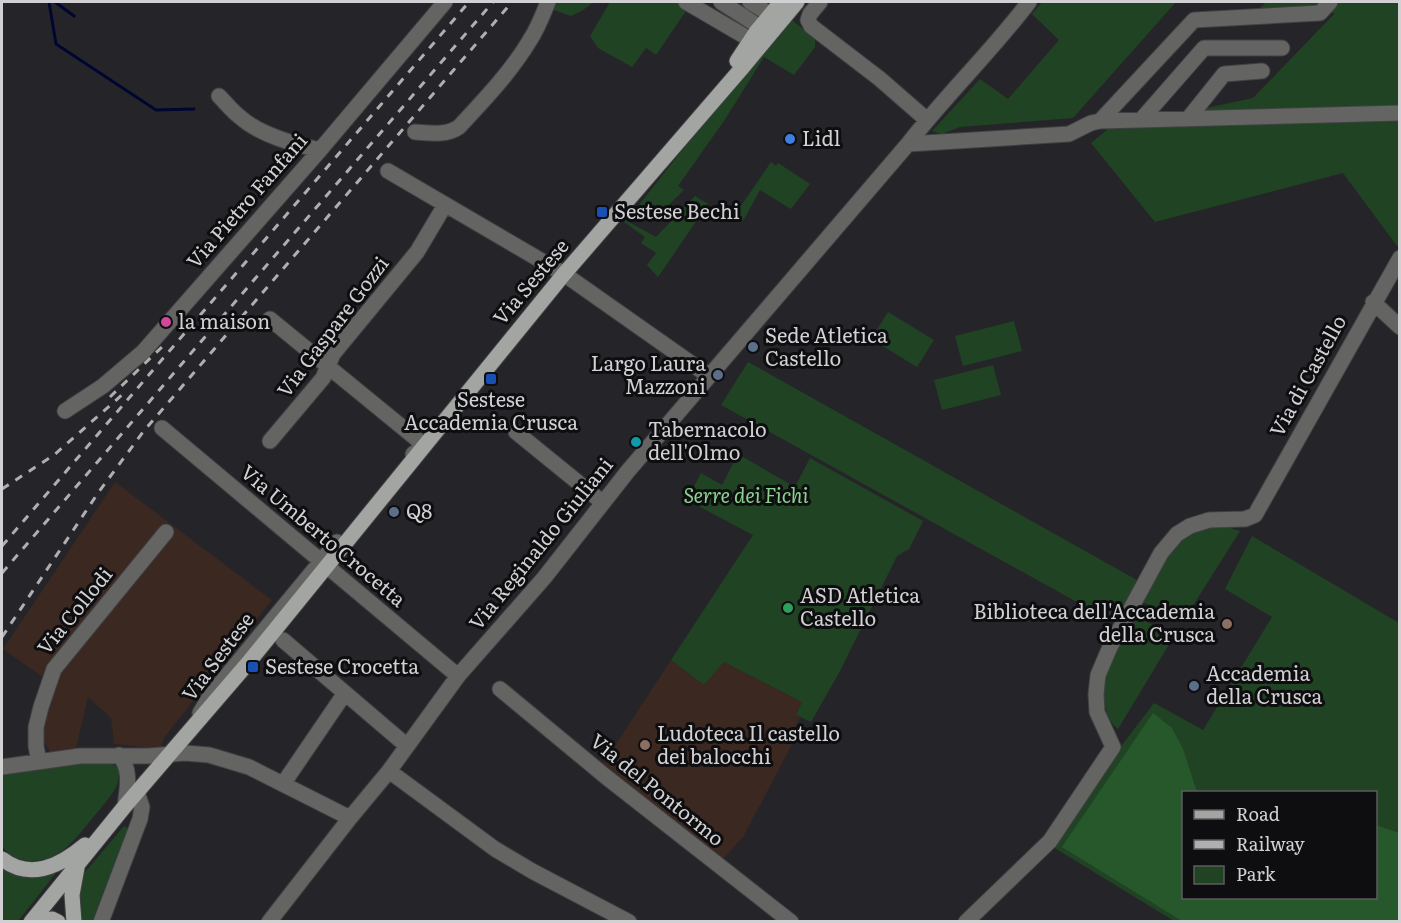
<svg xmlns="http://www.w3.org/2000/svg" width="1401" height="923" font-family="Literata,serif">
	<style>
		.industrial { fill: #3a2821 }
		.green { fill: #204323; fill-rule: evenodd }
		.forest { fill: #27582c }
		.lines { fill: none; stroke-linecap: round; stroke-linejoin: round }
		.stream { stroke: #000630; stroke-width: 3 }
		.minor-casing { stroke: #414044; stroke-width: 17 }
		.major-casing { stroke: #414044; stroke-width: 17 }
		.minor { stroke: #646563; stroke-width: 15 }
		.major { stroke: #a2a5a1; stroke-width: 15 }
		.rail { stroke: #afaeb1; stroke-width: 3; stroke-dasharray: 8 8; stroke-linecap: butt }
		.shop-dot { fill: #3f7fe0; stroke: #0e0e10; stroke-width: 2 }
		.transit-dot { fill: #1a4fb4; stroke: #0e0e10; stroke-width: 2 }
		.hotel-dot { fill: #d1479c; stroke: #0e0e10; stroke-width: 2 }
		.service-dot { fill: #5c6f8a; stroke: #0e0e10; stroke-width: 2 }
		.culture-dot { fill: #0f9aa8; stroke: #0e0e10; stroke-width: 2 }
		.leisure-dot { fill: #2e9e5b; stroke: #0e0e10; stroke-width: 2 }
		.education-dot { fill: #8d6e63; stroke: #0e0e10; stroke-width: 2 }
		.labels { text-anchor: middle; stroke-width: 6; stroke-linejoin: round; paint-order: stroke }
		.poi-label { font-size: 20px; fill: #d1d0d3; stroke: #0e0e10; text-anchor: start }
		.street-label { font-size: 20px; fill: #d1d0d3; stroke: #0e0e10 }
		.park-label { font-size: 20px; font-style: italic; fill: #8bd28f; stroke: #0e0e10 }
	</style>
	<rect width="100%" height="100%" fill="#252529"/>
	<path class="industrial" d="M 115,482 L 272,600 L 164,738 L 160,749 L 114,744 L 111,718 L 88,697 L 76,748 L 51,754 L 41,735 L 53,684 L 3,649 Z
		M 671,660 L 704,685 L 724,662 L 802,702 L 796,715 L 800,717 L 792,734 L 796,737 L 743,837 L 723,859 L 603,764 Z"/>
	<path class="green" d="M 554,2 L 594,2 L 583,10 L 571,16 L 551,9 Z
		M 610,2 L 678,2 L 688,8 L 656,55 L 646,48 L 632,67 L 598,48 L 590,36 Z
		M 1042,2 L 1176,2 L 1073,118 L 960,127 L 942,134 L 932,131 L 980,79 L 1008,99 L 1059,40 L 1032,14 Z
		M 1266,2 L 1399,2 L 1400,242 L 1397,246 L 1343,173 L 1155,222 L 1091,143 L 1108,129 L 1253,98 L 1335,13 L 1257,11 Z
		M 792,20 L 815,39 L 815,47 L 794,75 L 764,57 L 724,121 L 678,186 L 684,190 L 656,217 L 638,206 L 763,49 Z
		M 771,162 L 776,166 L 778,163 L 810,184 L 791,209 L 760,190 L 743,221 L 734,216 Z
		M 695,196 L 708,204 L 658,277 L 647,265 L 656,253 L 641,243 L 645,237 L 624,222 L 625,220 L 656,237 Z
		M 888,312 L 934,340 L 917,367 L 871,339 Z
		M 1014,321 L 1022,351 L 963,366 L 955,336 Z
		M 748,362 L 1144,584 L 1122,627 L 721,405 Z
		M 993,365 L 1001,395 L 942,410 L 934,380 Z
		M 738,454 L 795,487 L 810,458 L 923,521 L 909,549 L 897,556 L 840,671 L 811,722 L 796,715 L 802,702 L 724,662 L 704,685 L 671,660 L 753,535 L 687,500 L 701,473 L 722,485 Z
		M 1211,526 L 1227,527 L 1240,531 L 1182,623 L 1141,601 L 1166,553 L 1184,535 Z
		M 1252,536 L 1399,623 L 1399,921 L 1174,921 L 1053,847 L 1119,749 L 1154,703 L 1203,730 L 1272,617 L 1225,589 ZM 1184,792 L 1376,792 L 1376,898 L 1184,898 Z
		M 1134,615 L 1174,636 L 1118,729 C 1111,724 1108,717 1106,709 C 1095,675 1119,644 1134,615 Z
		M 71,762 C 81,763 110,761 117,767 C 121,771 118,780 117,785 C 111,798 100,808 92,819 C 74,840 60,862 29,861 C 17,860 9,855 2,846 L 2,775 Z
		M 124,826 L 128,828 L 92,921 L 77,921 L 80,878 Z
		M 2,869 C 20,880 36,878 56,873 L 18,921 L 2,921 Z"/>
	<path class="forest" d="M 1153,713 L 1172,728 L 1183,749 L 1197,792 L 1184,792 L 1184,898 L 1376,898 L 1376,825 L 1399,833 L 1399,921 L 1182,921 L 1062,847 Z"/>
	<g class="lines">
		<path class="stream" d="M 49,2 L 56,44 L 156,110 L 194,109
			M 55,2 L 74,16"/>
		<defs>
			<path id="minor" d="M 686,2 L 751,40
				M 721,2 L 760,27 L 769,19
				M 750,2 L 770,14 L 765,25
				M 820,2 L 810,14 L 808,20 L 811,26 L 880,79 L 927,120
				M 219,96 C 226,103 232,111 240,117 C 260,135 293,144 320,150
				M 1188,119 L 1224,74 L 1262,71
				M 1141,120 L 1204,48 L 1282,48
				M 1100,121 L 1194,20 L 1320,13 L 1330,2
				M 415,132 C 430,133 446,136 459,127 C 484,100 511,72 530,40 C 538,28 543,14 548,2
				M 908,144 L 1069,134 L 1091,123 L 1100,121 L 1400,113
				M 388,171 L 564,274 L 709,376
				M 1373,302 L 1400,327
				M 270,319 L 424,445 L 413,454
				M 65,411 L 103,386 L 143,352 L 320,150 L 445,2
				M 162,428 L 458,676
				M 516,432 L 602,502
				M 270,441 L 323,378 L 333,354 L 417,252 L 445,205
				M 283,640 L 407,746
				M 500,689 L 605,776 L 791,922
				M 200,713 L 210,696 L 337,542
				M 119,755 C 132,770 127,788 125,806
				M 39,762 L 36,746 L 36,727 L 41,707 L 54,669 L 166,532
				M 2,767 L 80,756 L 149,756 L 185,753 L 209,755 L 249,767 L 350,818
				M 389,771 L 495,849 L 532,871 L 629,922
				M 283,784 L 345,693
				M 101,922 L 140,819 L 142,807 L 137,792
				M 269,922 L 350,818 L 389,771 L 458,676 L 544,578 L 628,471 L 908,144 C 946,95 991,52 1029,2
				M 966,922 L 1050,841 L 1113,747 L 1097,712 L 1096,694 L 1098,675 L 1110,647 L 1161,553 L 1177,534 L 1190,526 L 1209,520 L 1245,519 L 1255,515 L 1400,258"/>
			<path id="major" d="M 737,61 L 756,32 L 781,2
				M 2,859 C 30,881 60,866 85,845
				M 31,922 L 125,806 L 248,663 L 564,274 L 742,68 L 797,2
				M 39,922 L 52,919 L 58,922
				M 74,922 L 72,895 L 77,868"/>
		</defs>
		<use href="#minor" class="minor-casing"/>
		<use href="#major" class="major-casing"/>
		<use href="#minor" class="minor"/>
		<use href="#major" class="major"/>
		<path class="rail" d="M 110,397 L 164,345
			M 2,489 L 54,455 L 123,394
			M 2,546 L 469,2
			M 2,573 L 493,2
			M 2,637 L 98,493 L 143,432 L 512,2"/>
	</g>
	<circle class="shop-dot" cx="790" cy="139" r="6"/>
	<g class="transit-dot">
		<rect x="596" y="206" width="12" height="12" rx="3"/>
		<rect x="485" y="373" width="12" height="12" rx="3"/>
		<rect x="247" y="661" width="12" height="12" rx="3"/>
	</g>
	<circle class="hotel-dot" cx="166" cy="322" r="6"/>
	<g class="service-dot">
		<circle cx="753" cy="347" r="6"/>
		<circle cx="718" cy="375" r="6"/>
		<circle cx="394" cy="512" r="6"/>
		<circle cx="1194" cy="686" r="6"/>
	</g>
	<circle class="culture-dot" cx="636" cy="442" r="6"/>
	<circle class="leisure-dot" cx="788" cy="608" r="6"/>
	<g class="education-dot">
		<circle cx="1227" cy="624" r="6"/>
		<circle cx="645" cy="745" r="6"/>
	</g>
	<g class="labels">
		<g class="poi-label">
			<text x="802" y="146">Lidl</text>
			<text x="614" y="219">Sestese Bechi</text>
			<text x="178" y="329">la maison</text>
			<text x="765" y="343">Sede Atletica<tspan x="765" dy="23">Castello</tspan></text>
			<text x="706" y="371" text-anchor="end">Largo Laura<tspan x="706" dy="23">Mazzoni</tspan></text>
			<text x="491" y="407" text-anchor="middle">Sestese<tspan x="491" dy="23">Accademia Crusca</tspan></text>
			<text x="648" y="437">Tabernacolo<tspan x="648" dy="23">dell'Olmo</tspan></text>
			<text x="406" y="519">Q8</text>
			<text x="800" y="603">ASD Atletica<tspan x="800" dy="23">Castello</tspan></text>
			<text x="1215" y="619" text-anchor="end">Biblioteca dell'Accademia<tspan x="1215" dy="23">della Crusca</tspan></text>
			<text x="265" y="674">Sestese Crocetta</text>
			<text x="1206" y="681">Accademia<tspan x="1206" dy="23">della Crusca</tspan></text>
			<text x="657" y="741">Ludoteca Il castello<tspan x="657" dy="23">dei balocchi</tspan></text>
		</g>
		<g class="street-label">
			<text transform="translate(247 201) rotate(-49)" y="7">Via Pietro Fanfani</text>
			<text transform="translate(531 282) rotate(-50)" y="7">Via Sestese</text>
			<text transform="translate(333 327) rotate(-53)" y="7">Via Gaspare Gozzi</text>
			<text transform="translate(1308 376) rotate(-61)" y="7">Via di Castello</text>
			<text transform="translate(323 536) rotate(40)" y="7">Via Umberto Crocetta</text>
			<text transform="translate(541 544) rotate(-51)" y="7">Via Reginaldo Giuliani</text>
			<text transform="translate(75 611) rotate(-51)" y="7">Via Collodi</text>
			<text transform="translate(218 657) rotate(-53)" y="7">Via Sestese</text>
			<text transform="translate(657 790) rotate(39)" y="7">Via del Pontormo</text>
		</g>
		<g class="park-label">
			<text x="746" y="503">Serre dei Fichi</text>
		</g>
	</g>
	<rect width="1401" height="923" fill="none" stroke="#d1d0d3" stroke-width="6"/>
	<rect x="1182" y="791" width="195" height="108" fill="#0e0e10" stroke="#5c5c5e" stroke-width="1.5"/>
	<rect x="1194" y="810" width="30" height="9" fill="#a2a5a1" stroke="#5c5c5e" stroke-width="1.5"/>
	<text x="1236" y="821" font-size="18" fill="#d1d0d3">Road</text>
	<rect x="1194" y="840" width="30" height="9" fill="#afaeb1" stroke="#5c5c5e" stroke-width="1.5"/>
	<text x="1236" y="851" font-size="18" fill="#d1d0d3">Railway</text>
	<rect x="1194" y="866" width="30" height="18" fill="#204323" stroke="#5c5c5e" stroke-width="1.5"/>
	<text x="1236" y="881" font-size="18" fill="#d1d0d3">Park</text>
</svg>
